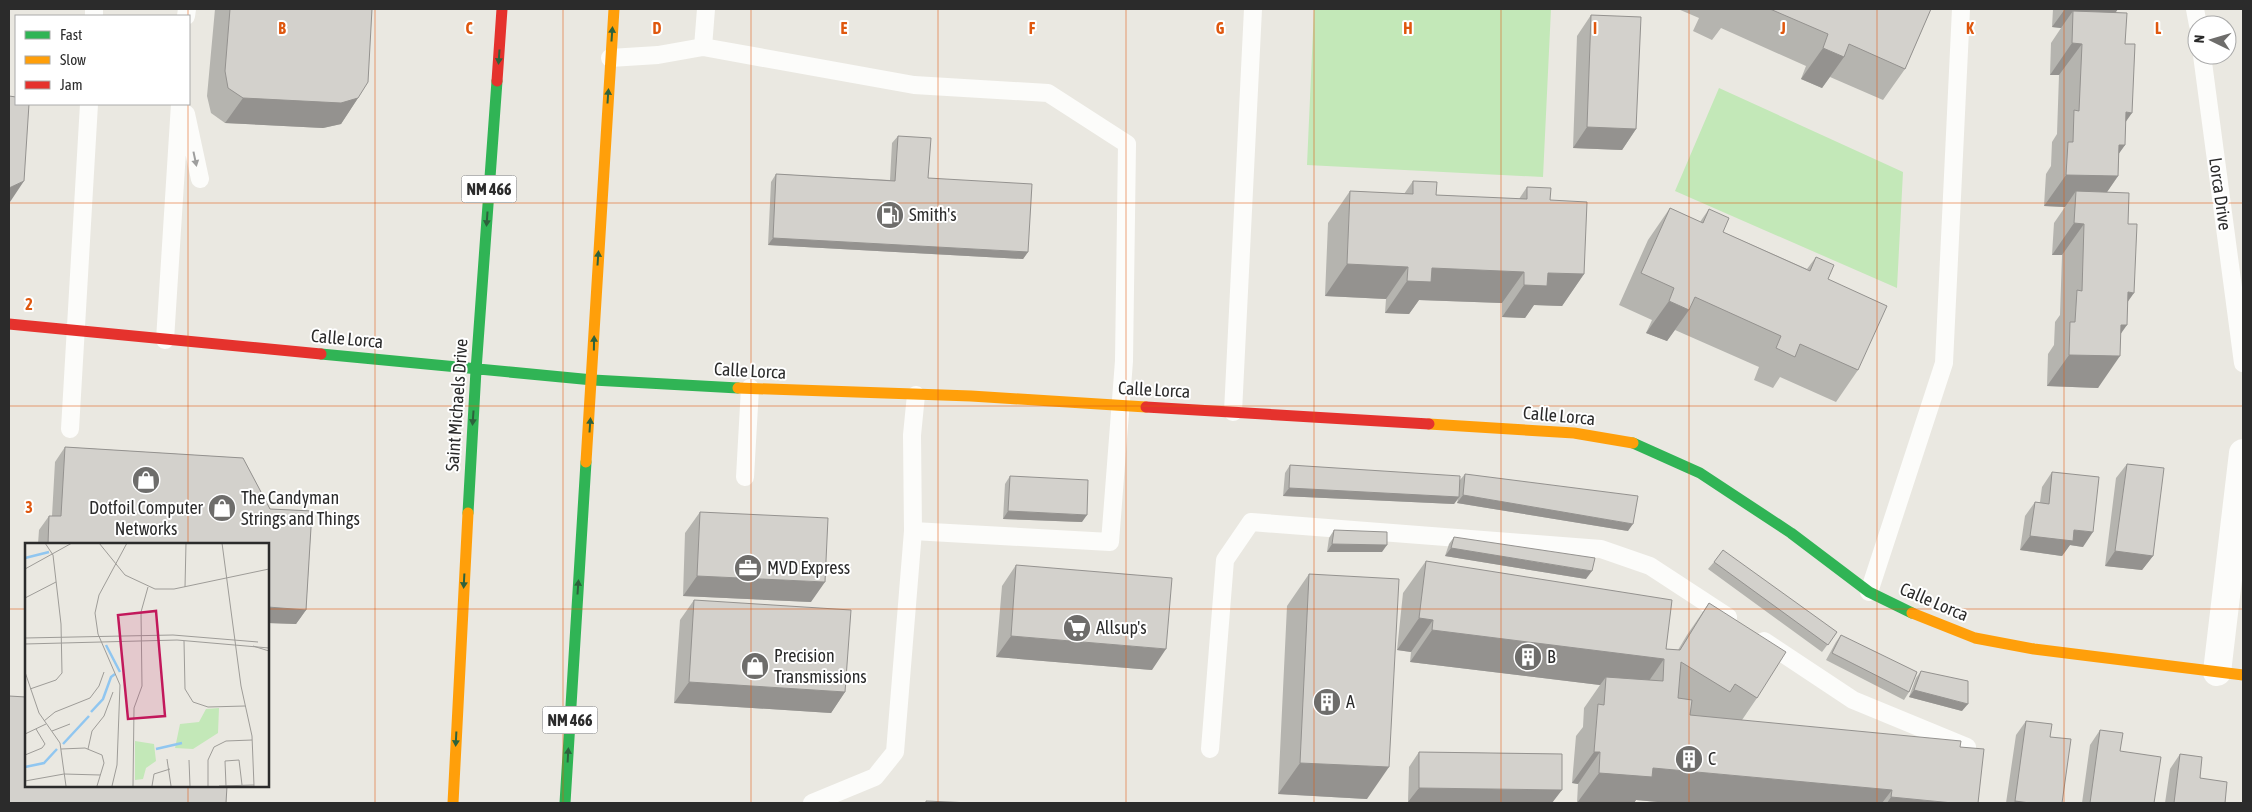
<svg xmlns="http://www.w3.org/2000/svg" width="2252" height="812" font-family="'Asap Condensed',sans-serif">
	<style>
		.green { fill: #c3e8b8 }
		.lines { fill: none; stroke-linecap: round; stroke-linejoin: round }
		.lane { stroke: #fcfcfa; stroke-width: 18 }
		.street { stroke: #fcfcfa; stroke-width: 28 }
		.fast { stroke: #30b455; stroke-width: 11 }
		.slow { stroke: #ff9f0a; stroke-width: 11 }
		.jam { stroke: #e5322d; stroke-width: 11 }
		.wall { fill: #b5b4af }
		.shaded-wall { fill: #94928f }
		.building { fill: #d3d1cc; stroke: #94928f }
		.oneway { fill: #2d623c }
		.oneway2 { fill: #9e9e9d }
		.grid { fill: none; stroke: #df570e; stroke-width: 1; stroke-opacity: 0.55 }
		.labels { text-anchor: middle; stroke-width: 4; stroke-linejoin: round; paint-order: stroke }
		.shield { fill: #fff; stroke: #6b6b6b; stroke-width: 1 }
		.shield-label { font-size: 16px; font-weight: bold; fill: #2b2b2b }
		.street-label { font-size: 18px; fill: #2b2b2b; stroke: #fff }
		.poi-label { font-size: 18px; fill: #2b2b2b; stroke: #fff; text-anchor: start }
		.inset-river { fill: none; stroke: #90c6f0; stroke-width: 2.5 }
		.inset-road { fill: none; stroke: #9e9c98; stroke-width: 1 }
		.view { fill: #c2185b; fill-opacity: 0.15; stroke: #c2185b; stroke-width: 2.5 }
		.inset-edge { fill: none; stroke: #2b2b2b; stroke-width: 2.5 }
		.grid-label { font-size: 16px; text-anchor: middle; font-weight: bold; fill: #df570e; stroke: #fff; stroke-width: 4; stroke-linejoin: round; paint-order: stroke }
	</style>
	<rect width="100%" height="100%" fill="#eae8e1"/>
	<path class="green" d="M 1314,9 L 1551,9 L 1543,177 L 1307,165 Z
		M 1719,88 L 1903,172 L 1897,288 L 1675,191 Z"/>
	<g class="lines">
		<path class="lane" d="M 2195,9 L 2198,25
			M 94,16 L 94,9
			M 186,16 L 187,9
			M 703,47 L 706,9
			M 2202,55 L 2243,363
			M 610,58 L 658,55 L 703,47 L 914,85 L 1048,93 L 1127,144 L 1124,361 L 1110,542 L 913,531
			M 186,114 L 200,179
			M 165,340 L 180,104
			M 1233,412 L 1253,9
			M 70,429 L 89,104
			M 745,477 L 750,388
			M 1869,592 L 1944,363 L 1961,9
			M 1764,641 L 1853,700 L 1967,747
			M 1210,749 L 1225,560 L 1251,522 L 1601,549 L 1650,566 L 1728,617
			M 812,803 L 875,777 L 895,752 L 913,531 L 912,435 L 916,395"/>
		<path class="street" d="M 2217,672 L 2243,453"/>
		<path class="fast" d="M 321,354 L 593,380 L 738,388
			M 1633,443 L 1700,473 L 1791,533 L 1869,592 L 1912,613
			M 468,513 L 476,370 L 497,81
			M 565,803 L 586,462"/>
		<path class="slow" d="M 738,388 L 971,396 L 1146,407
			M 1429,424 L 1574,433 L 1633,443
			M 586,462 L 614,9
			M 1912,613 L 1975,638 L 2034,649 L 2243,675
			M 453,803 L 468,513"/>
		<path class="jam" d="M 497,81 L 502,9
			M 9,324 L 321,354
			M 1146,407 L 1429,424"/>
	</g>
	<path class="wall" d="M 215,9 L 372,9 L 358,98 L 341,124 L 323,128 L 225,123 L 211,113 L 207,96 Z
		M 1678,9 L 1931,9 L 1905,69 L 1883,100 L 1830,77 L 1822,88 L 1801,79 L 1806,66 L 1721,28 L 1712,40 L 1693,31 L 1699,18 Z
		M 2053,9 L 2118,9 L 2115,13 L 2125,44 L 2125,145 L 2119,153 L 2118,176 L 2107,192 L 2128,224 L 2128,302 L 2121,333 L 2098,388 L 2047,386 L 2048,354 L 2054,345 L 2055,322 L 2060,315 L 2062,255 L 2052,255 L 2054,223 L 2065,207 L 2044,206 L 2046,174 L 2051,166 L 2052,142 L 2057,134 L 2059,75 L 2050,75 L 2051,43 L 2061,28 L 2052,27 Z
		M 1591,15 L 1636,129 L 1622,150 L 1573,148 L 1577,36 Z
		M 898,136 L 928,178 L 1028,252 L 1023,259 L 768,245 L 771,182 L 776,174 L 890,180 L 892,143 Z
		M 1413,181 L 1436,195 L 1519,199 L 1527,187 L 1584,274 L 1562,306 L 1534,305 L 1525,318 L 1502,317 L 1502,303 L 1419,300 L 1409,314 L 1385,313 L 1386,299 L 1325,296 L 1328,223 L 1350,191 L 1404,194 Z
		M 1670,208 L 1700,222 L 1709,209 L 1723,232 L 1807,269 L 1816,257 L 1828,279 L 1858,370 L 1836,402 L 1780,377 L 1773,388 L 1754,380 L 1759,367 L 1675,330 L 1667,341 L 1646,333 L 1652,320 L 1619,305 L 1648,240 Z
		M 65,447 L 243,458 L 270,509 L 312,511 L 306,610 L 296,624 L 268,623 L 268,544 L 38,544 L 39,530 L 49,516 L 52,516 L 55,462 Z
		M 2127,464 L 2153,556 L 2142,570 L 2105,566 L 2116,478 Z
		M 1290,465 L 1460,480 L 1465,474 L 1628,531 L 1457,503 L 1458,499 L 1454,504 L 1283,496 L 1285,473 Z
		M 2052,472 L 2083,547 L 2070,545 L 2062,556 L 2020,550 L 2025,516 L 2035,502 L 2040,502 L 2042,487 Z
		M 1010,476 L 1082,522 L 1003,519 L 1005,484 Z
		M 700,512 L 811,602 L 683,596 L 685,533 Z
		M 1334,530 L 1382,552 L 1327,552 L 1329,538 Z
		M 1454,537 L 1586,579 L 1445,556 L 1449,544 Z
		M 1426,561 L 1666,649 L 1678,650 L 1687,635 L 1709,603 L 1757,698 L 1742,720 L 1960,747 L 1978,803 L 1669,803 L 1636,800 L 1634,803 L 1577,803 L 1578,784 L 1572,783 L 1576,736 L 1583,727 L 1584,708 L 1600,685 L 1410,662 L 1411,652 L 1397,650 L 1403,593 Z
		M 1714,562 L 1837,632 L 1822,652 L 1708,569 Z
		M 1016,565 L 1152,670 L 996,657 L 1002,586 Z
		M 1309,574 L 1367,799 L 1278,794 L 1287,606 Z
		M 694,600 L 845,692 L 831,713 L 674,703 L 680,620 Z
		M 1841,635 L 1909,692 L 1904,700 L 1826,660 L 1836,642 Z
		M 1921,671 L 1962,711 L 1909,697 L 1916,678 Z
		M 2026,721 L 2050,737 L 2062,803 L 2006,803 L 2016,735 Z
		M 2100,730 L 2154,803 L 2082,803 L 2090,745 Z
		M 1419,752 L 1562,754 L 1408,802 L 1409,767 Z
		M 2180,754 L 2200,778 L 2225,803 L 2165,803 L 2170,769 Z"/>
	<path class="shaded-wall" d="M 2065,9 L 2118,9 L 2104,29 L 2073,11 L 2061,28 L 2052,27 Z
		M 2072,43 L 2082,44 L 2059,75 L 2050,75 Z
		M 1823,48 L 1844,57 L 1822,88 L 1801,79 Z
		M 243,98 L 358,98 L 341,124 L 323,128 L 225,123 Z
		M 2126,112 L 2132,113 L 2110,144 Z
		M 1587,127 L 1636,129 L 1622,150 L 1573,148 Z
		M 2119,145 L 2125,145 L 2103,176 L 2118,176 L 2096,208 L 2076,191 L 2065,207 L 2044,206 L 2066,175 Z
		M 24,181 L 10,202 L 9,202 L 9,188 Z
		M 2074,223 L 2084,224 L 2062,255 L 2052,255 Z
		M 773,238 L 1028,252 L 1023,259 L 768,245 Z
		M 1347,264 L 1408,267 L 1386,299 L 1325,296 Z
		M 1432,268 L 1524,272 L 1502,303 L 1419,300 L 1409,314 L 1385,313 L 1407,281 Z
		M 1548,273 L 1584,274 L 1562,306 L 1534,305 L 1525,318 L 1502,317 L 1524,285 Z
		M 2128,292 L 2134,293 L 2112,324 Z
		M 1669,301 L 1689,310 L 1667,341 L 1646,333 Z
		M 2121,325 L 2127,325 L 2105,356 L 2120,356 L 2098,388 L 2047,386 L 2069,355 Z
		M 1289,488 L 1459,497 L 1454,504 L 1283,496 Z
		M 1463,495 L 1633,524 L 1628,531 L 1457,503 Z
		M 1008,511 L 1087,515 L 1082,522 L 1003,519 Z
		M 2074,530 L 2093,532 L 2083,547 L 2070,545 L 2062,556 L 2020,550 L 2030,536 Z
		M 1332,544 L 1387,545 L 1382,552 L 1327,552 Z
		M 1451,548 L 1592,571 L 1586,579 L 1445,556 Z
		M 2115,551 L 2153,556 L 2142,570 L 2105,566 Z
		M 697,576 L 825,582 L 811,602 L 683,596 Z
		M 268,607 L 306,610 L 296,624 L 268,623 Z
		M 1419,618 L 1433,620 L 1411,652 L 1397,650 Z
		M 1432,630 L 1664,659 L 1642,691 L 1606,677 L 1600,685 L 1410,662 Z
		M 1011,636 L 1166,649 L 1152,670 L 996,657 Z
		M 689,682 L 845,692 L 831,713 L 674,703 Z
		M 1914,690 L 1968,704 L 1962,711 L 1909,697 Z
		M 1594,752 L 1600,752 L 1578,784 L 1572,783 Z
		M 1300,763 L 1389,767 L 1367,799 L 1278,794 Z
		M 1653,768 L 1892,790 L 1882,803 L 1669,803 L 1636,800 L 1634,803 L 1577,803 L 1599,773 Z
		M 1419,788 L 1562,790 L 1552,803 L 1408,802 Z
		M 1891,797 L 1953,803 L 1887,803 Z
		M 2015,801 L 2030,803 L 2013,803 Z"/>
	<path class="building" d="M 230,9 L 372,9 L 368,82 L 358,98 L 341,103 L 243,98 L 228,88 L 225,71 Z
		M 1770,9 L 1931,9 L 1905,69 L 1849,44 L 1844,57 L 1823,48 L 1828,34 Z
		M 2073,11 L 2127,13 L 2125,44 L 2135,44 L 2132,113 L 2126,112 L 2125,145 L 2119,145 L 2118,176 L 2066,175 L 2068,142 L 2073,142 L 2074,110 L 2079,111 L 2082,44 L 2072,43 Z
		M 1591,15 L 1641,17 L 1636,129 L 1587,127 Z
		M 9,96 L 16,97 L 16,104 L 29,104 L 24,181 L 9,188 Z
		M 898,136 L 931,138 L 928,178 L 1032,184 L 1028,252 L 773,238 L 776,174 L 895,181 Z
		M 1413,181 L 1437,182 L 1436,195 L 1527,199 L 1527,187 L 1551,188 L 1550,200 L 1587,202 L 1584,274 L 1548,273 L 1547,286 L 1524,285 L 1524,272 L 1432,268 L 1431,282 L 1407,281 L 1408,267 L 1347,264 L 1350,191 L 1413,194 Z
		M 2076,191 L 2129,193 L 2128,224 L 2137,224 L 2134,293 L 2128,292 L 2127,325 L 2121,325 L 2120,356 L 2069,355 L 2070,322 L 2075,322 L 2077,290 L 2082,291 L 2084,224 L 2074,223 Z
		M 1670,208 L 1703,223 L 1709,209 L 1729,218 L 1723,232 L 1810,271 L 1816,257 L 1834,265 L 1828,279 L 1887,306 L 1858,370 L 1800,344 L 1795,357 L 1776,348 L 1781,336 L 1695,297 L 1689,310 L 1669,301 L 1674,288 L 1641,273 Z
		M 65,447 L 243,458 L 270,509 L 312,511 L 306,610 L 268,607 L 268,544 L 48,544 L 49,516 L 61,516 Z
		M 2127,464 L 2164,468 L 2153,556 L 2115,551 Z
		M 1290,465 L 1460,476 L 1459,497 L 1289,488 Z
		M 2052,472 L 2099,477 L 2093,532 L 2074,530 L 2073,541 L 2030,536 L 2035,502 L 2049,504 Z
		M 1465,474 L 1638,496 L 1633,524 L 1463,495 Z
		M 1010,476 L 1088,480 L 1087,515 L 1008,511 Z
		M 700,512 L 828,518 L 825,582 L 697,576 Z
		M 1334,530 L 1387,532 L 1387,545 L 1332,544 Z
		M 1454,537 L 1595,558 L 1592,571 L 1451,548 Z
		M 1723,550 L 1837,632 L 1828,645 L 1714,562 Z
		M 1426,561 L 1672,600 L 1666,649 L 1680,650 L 1709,603 L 1786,652 L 1757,698 L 1735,684 L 1730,692 L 1681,662 L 1678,698 L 1692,700 L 1690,715 L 1961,741 L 1960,747 L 1984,749 L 1978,803 L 1953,803 L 1891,797 L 1892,790 L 1653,768 L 1652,777 L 1599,773 L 1600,752 L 1594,752 L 1598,704 L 1604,705 L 1606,677 L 1663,681 L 1664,659 L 1432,630 L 1433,620 L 1419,618 Z
		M 1016,565 L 1172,578 L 1166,649 L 1011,636 Z
		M 1309,574 L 1399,579 L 1389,767 L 1300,763 Z
		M 694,600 L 851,610 L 845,692 L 689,682 Z
		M 1841,635 L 1917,672 L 1909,692 L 1832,653 Z
		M 1921,671 L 1968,681 L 1968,704 L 1914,690 Z
		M 9,696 L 26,697 L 26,786 L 227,786 L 226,803 L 9,803 Z
		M 2026,721 L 2052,724 L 2050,737 L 2071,739 L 2062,803 L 2030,803 L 2015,801 Z
		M 2100,730 L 2123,733 L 2120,751 L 2161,757 L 2154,803 L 2090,803 Z
		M 1419,752 L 1562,754 L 1562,790 L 1419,788 Z
		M 2180,754 L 2202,757 L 2200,778 L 2227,782 L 2225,803 L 2174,803 Z
		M 926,801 L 971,803 L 926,803 Z"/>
	<defs><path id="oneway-solid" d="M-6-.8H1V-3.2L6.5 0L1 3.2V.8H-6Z" transform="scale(1.25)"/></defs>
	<g class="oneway">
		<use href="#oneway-solid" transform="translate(612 34) rotate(-86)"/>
		<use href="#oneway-solid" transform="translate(499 57) rotate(94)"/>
		<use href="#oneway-solid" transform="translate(608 96) rotate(-86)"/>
		<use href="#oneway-solid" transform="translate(487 219) rotate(94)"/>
		<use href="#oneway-solid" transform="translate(598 258) rotate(-86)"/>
		<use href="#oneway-solid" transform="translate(594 343) rotate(-89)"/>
		<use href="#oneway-solid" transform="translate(473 418) rotate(94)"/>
		<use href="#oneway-solid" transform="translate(590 425) rotate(-86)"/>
		<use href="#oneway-solid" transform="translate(464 581) rotate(93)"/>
		<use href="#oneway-solid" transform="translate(578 587) rotate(-86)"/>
		<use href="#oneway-solid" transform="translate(456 739) rotate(93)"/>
		<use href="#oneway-solid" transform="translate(568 755) rotate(-87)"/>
	</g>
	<use class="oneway2" href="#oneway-solid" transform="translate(195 159) rotate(78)"/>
	<path class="grid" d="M 188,9 L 188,16M 375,9 L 375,803M 563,9 L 563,803M 751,9 L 751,803M 938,9 L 938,803M 1126,9 L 1126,803M 1314,9 L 1314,803M 1501,9 L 1501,803M 1689,9 L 1689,803M 1877,9 L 1877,803M 2064,9 L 2064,803M 188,104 L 188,544M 9,203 L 2243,203M 9,406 L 2243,406M 9,609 L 26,609M 268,609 L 2243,609M 188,786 L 188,803"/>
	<defs>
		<symbol id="fuel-disc" viewBox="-11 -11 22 22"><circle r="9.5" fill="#6e6d6b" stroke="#fff"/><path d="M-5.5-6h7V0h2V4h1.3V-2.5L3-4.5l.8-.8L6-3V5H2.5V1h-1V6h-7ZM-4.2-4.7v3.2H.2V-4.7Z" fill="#fff"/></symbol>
		<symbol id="shop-disc" viewBox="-11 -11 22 22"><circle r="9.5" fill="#6e6d6b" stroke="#fff"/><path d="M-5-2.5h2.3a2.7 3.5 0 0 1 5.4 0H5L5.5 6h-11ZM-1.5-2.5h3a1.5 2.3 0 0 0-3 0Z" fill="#fff"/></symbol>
		<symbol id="office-disc" viewBox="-11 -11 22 22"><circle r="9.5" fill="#6e6d6b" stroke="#fff"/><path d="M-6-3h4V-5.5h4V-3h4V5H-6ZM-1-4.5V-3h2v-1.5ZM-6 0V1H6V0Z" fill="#fff"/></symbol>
		<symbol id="supermarket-disc" viewBox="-11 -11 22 22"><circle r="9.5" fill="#6e6d6b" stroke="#fff"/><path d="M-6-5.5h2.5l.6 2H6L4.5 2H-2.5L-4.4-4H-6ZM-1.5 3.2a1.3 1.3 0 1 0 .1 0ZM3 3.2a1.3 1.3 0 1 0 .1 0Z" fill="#fff"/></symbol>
		<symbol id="building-disc" viewBox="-11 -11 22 22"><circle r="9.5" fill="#6e6d6b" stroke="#fff"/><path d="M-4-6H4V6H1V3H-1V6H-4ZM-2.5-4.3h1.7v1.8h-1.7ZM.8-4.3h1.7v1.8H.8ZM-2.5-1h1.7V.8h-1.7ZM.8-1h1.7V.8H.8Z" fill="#fff"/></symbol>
	</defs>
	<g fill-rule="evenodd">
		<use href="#fuel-disc" x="874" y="199" width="32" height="32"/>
		<use href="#shop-disc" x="130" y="464" width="32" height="32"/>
		<use href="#shop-disc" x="206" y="492" width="32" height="32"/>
		<use href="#office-disc" x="732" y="552" width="32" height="32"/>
		<use href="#supermarket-disc" x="1061" y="612" width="32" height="32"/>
		<use href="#building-disc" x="1512" y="641" width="32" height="32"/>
		<use href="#shop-disc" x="739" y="650" width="32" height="32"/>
		<use href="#building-disc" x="1311" y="686" width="32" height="32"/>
		<use href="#building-disc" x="1673" y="743" width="32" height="32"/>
	</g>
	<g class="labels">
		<g class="shield">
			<rect x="461.5" y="175.5" width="55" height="27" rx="4"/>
			<rect x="542.5" y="706.5" width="55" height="27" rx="4"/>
		</g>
		<g class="shield-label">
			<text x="489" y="195">NM 466</text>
			<text x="570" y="726">NM 466</text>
		</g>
		<g class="street-label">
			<text transform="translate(2220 194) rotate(82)" y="6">Lorca Drive</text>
			<text transform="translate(347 339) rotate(5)" y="6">Calle Lorca</text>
			<text transform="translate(750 371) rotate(3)" y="6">Calle Lorca</text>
			<text transform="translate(1154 390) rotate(3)" y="6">Calle Lorca</text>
			<text transform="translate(457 405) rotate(-86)" y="6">Saint Michaels Drive</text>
			<text transform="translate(1559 416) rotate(5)" y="6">Calle Lorca</text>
			<text transform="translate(1934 602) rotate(23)" y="6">Calle Lorca</text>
		</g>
		<g class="poi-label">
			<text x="909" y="221">Smith's</text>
			<text x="241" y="504">The Candyman<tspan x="241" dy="21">Strings and Things</tspan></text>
			<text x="146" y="514" text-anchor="middle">Dotfoil Computer<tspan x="146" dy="21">Networks</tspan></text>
			<text x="767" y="574">MVD Express</text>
			<text x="1096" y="634">Allsup's</text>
			<text x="774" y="662">Precision<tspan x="774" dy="21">Transmissions</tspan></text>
			<text x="1547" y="663">B</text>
			<text x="1346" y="708">A</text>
			<text x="1708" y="765">C</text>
		</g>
	</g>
	<g transform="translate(25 543)">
		<rect width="244" height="244" fill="#eae8e1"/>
		<path d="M 194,165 L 193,190 L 168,206 L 150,205 L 155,181 L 174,179 L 181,166 ZM 110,198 L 129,201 L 131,218 L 121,225 L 118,236 L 110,237 Z" fill="#c3e8b8"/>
		<path class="inset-river" d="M 0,15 L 24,9M 81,102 L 95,129M 66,169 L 78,156 L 86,134 L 90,131M 38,201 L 64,173M 131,206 L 157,200M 0,224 L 19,220 L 32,206"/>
		<path class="inset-road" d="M 74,0 L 100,32 L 130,46 L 149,46 L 244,26M 197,0 L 216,143 L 227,193 L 229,243M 0,26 L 47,0M 160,44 L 161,0M 0,55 L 31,39M 0,95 L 148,92 L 233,99M 159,98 L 160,146 L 168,159 L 183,164 L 220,163M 0,101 L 152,97 L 244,105M 228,103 L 244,108M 0,129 L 14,170 L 35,200 L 38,222M 5,146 L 31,137 L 37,130 L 36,81 L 28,12 L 20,0M 19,178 L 30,169 L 65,155 L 74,143 L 79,129M 27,188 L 45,181M 0,191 L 21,181M 36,206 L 60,205 L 77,212 L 79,220 L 72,243M 63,206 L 67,188 L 79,173 L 88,149M 0,212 L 17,205 L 20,201 L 11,186M 142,216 L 146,243M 164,217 L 165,243M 38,222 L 41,243M 0,238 L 39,231 L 75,232M 87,243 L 92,222 L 95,142 L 73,91 L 70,70 L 74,52 L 102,0M 108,243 L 109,165 L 117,143 L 116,69 L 123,44M 127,243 L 129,231 L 145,226M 183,243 L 183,217 L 189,204 L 201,198 L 227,197M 194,243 L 229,242M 201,243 L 200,218 L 214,217 L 217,242"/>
		<path class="view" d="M 131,68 L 140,173 L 103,176 L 93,72 Z"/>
		<rect width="244" height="244" class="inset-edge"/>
	</g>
	<g class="grid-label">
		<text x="282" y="34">B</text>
		<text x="469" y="34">C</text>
		<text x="657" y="34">D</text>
		<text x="844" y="34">E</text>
		<text x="1032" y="34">F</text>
		<text x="1220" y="34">G</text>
		<text x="1408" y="34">H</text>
		<text x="1595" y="34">I</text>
		<text x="1783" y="34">J</text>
		<text x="1970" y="34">K</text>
		<text x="2158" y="34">L</text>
		<text x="29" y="310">2</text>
		<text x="29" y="513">3</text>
	</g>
	<rect width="2252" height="812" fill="none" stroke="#2b2b2b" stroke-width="20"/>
	<rect x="15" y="15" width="175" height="90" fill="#ffffff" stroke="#aaaaaa"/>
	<rect x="25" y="31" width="25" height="8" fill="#30b455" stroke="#aaaaaa"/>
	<text x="60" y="40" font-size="15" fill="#2b2b2b">Fast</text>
	<rect x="25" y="56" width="25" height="8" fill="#ff9f0a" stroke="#aaaaaa"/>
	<text x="60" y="65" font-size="15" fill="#2b2b2b">Slow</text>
	<rect x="25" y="81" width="25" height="8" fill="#e5322d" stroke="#aaaaaa"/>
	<text x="60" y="90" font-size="15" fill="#2b2b2b">Jam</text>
	<g transform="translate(2212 40) rotate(275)"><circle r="24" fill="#ffffff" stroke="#aaaaaa"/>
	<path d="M0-4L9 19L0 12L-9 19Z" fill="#6e6d6b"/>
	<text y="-8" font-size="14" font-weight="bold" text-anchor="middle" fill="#2b2b2b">N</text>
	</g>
</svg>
